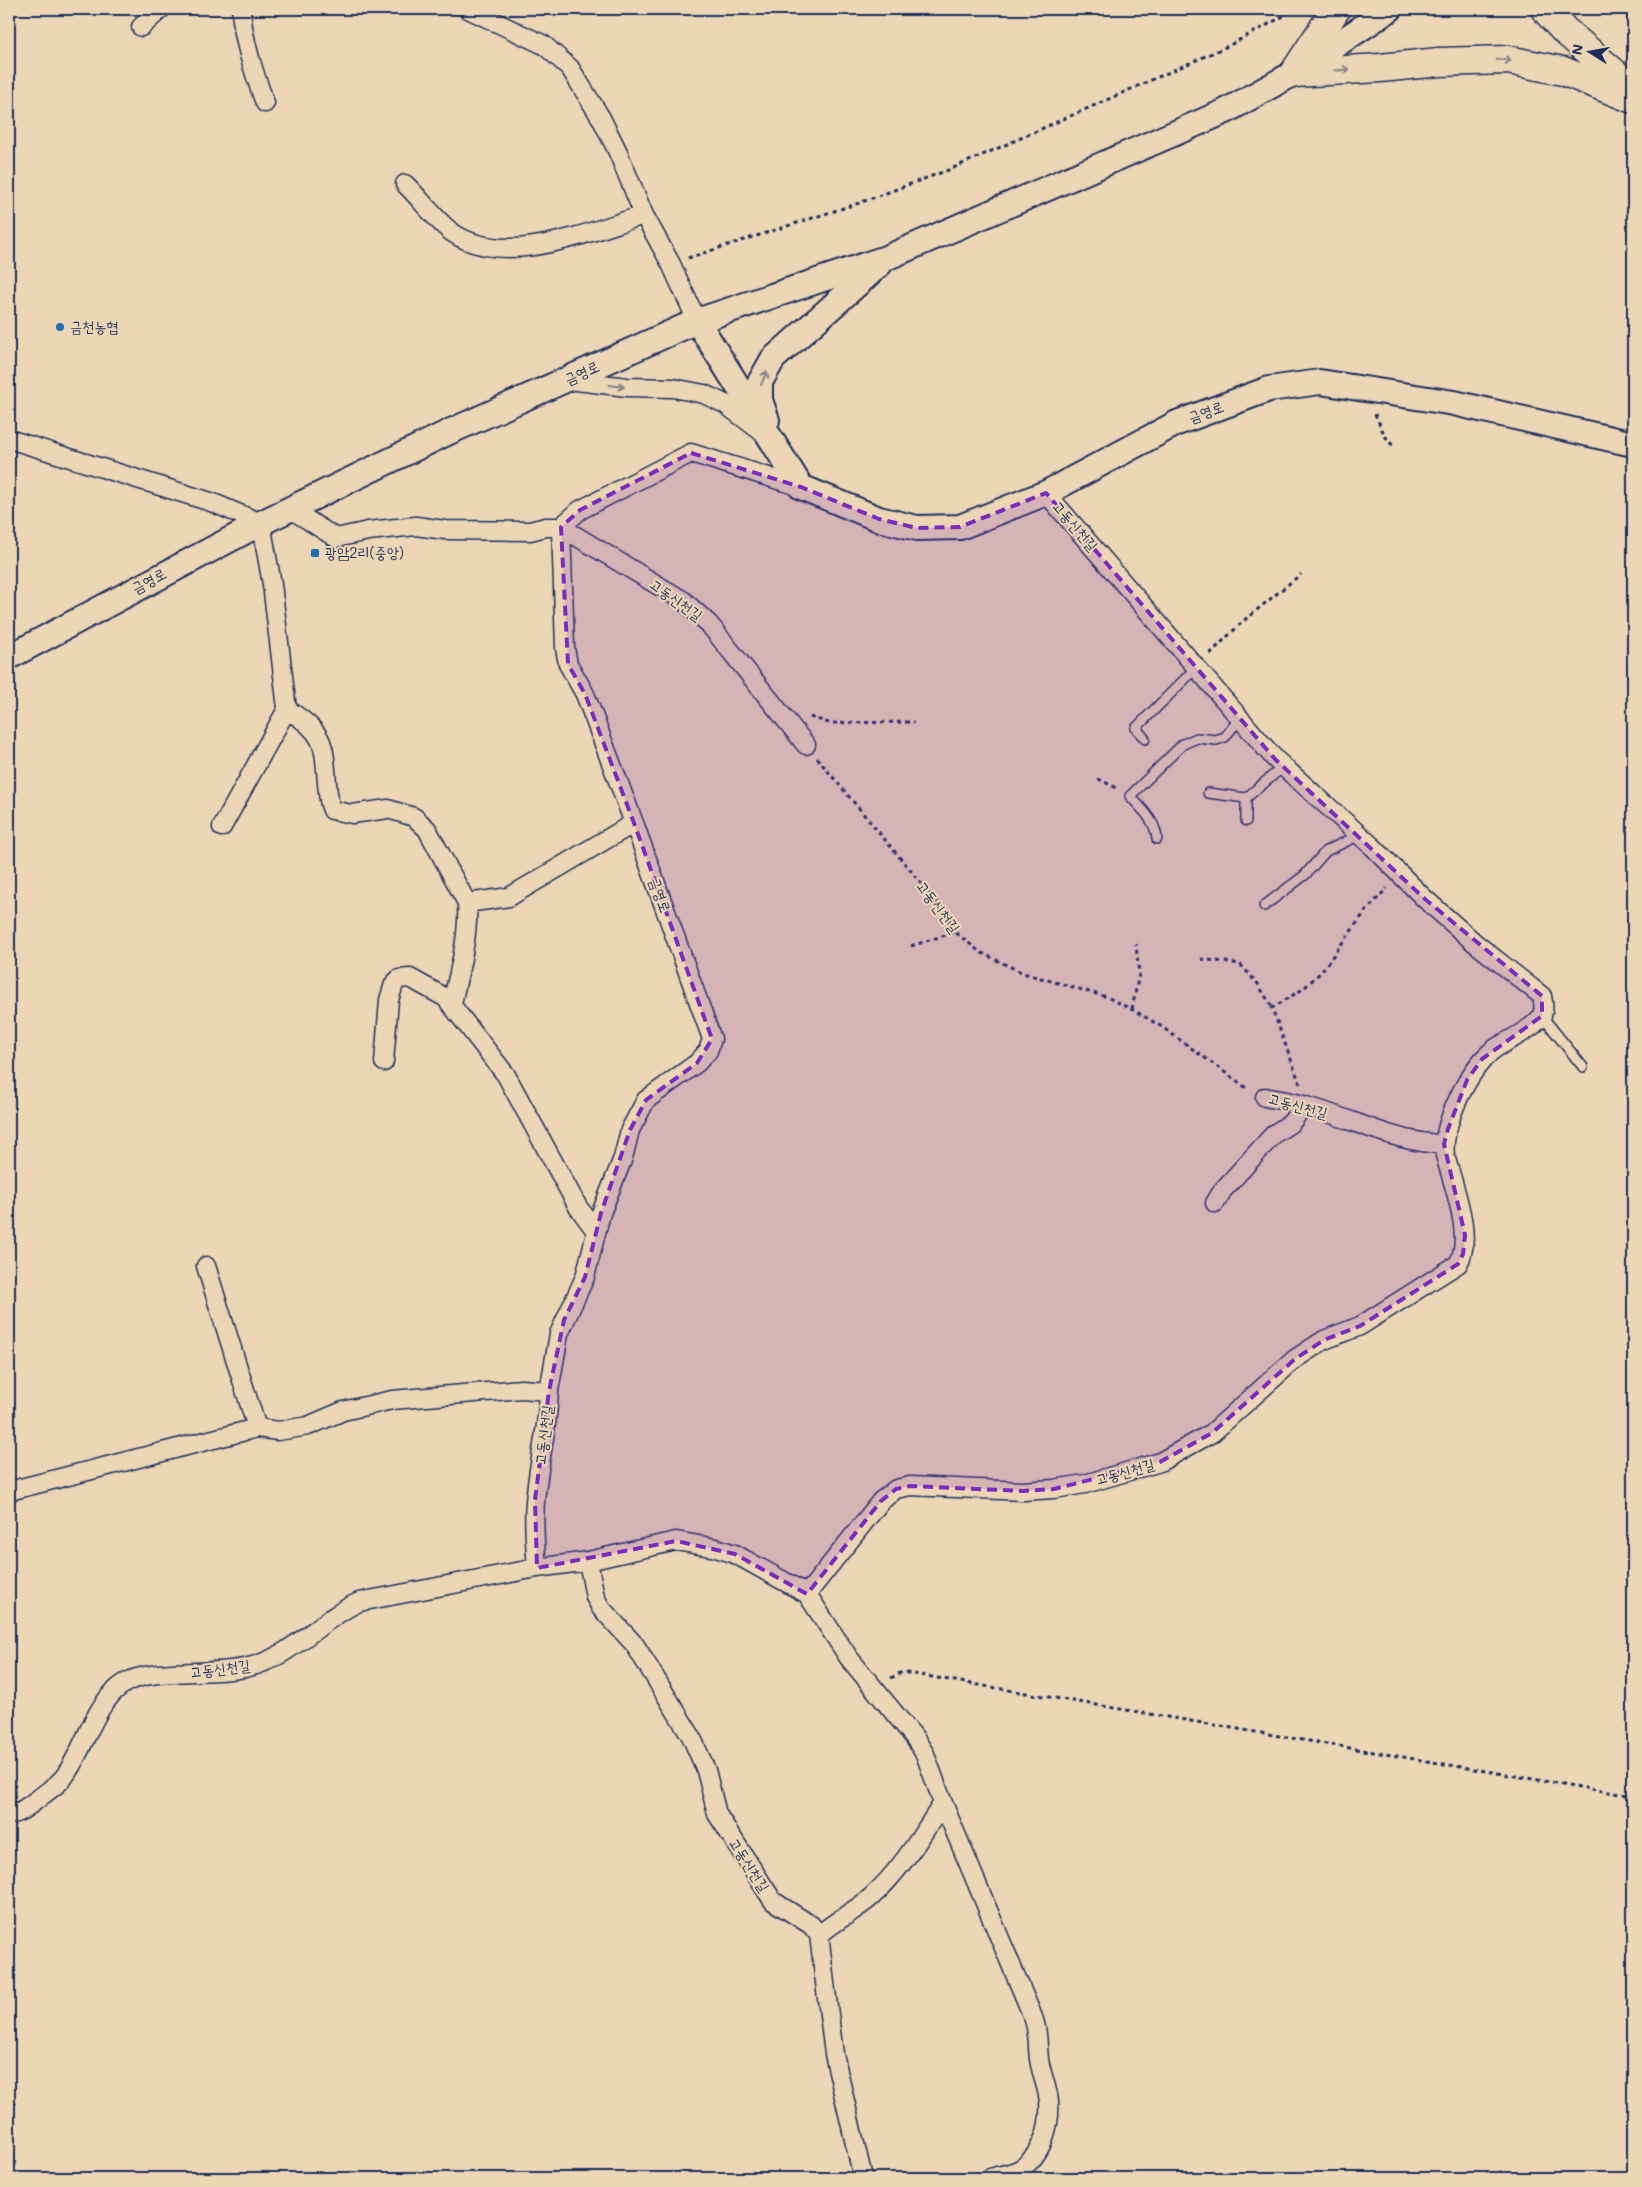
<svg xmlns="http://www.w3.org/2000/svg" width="1642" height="2187" font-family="Mali,'Poor Story',sans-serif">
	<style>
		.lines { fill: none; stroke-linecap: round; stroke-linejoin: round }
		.lane-casing { stroke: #1b2f5e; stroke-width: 12 }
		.street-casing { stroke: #1b2f5e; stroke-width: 21 }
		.secondary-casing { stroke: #1b2f5e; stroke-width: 28 }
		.highway-casing { stroke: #1b2f5e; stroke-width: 31 }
		.path { stroke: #1b2f5e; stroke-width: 3; stroke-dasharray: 4 4; stroke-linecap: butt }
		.lane { stroke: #ecd6b5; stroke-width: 9 }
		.street { stroke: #ecd6b5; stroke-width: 18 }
		.secondary { stroke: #ecd6b5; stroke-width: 24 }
		.highway { stroke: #ecd6b5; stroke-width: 28 }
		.oneway { stroke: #84828a }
		.marked { fill: #7b2cbf; fill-opacity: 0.2; stroke: #7b2cbf; stroke-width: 4; stroke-dasharray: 10 6; stroke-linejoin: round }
		.poi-dot { fill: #1f6fb2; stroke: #ecd6b5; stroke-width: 2 }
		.labels { text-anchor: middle; stroke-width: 4; stroke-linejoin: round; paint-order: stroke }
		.poi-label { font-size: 15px; fill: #1b2f5e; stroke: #ecd6b5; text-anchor: start }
		.street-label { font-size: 15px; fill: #1b2f5e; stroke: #ecd6b5 }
	</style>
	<rect width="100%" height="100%" fill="#ecd6b5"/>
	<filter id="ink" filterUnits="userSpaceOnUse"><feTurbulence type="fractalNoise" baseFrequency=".02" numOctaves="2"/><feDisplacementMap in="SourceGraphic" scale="10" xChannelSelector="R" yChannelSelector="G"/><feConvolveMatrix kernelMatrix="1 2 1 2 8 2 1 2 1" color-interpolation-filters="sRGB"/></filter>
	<g filter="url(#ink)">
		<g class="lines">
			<defs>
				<path id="lane" d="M 1145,739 L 1136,728 L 1197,667
					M 1208,793 L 1246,798 L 1283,767
					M 1246,821 L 1246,798
					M 1157,839 C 1156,821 1141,808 1130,796 L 1183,744 L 1197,738 L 1216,740 L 1225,737 L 1240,718
					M 1264,906 L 1305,875 L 1326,851 L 1360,835
					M 1542,1016 L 1583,1067"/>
				<path id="street" d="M 241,9 C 243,41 254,73 265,103
					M 468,9 L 544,45 L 570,68 L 601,118 L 617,150 L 644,215 L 671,264 L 697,321
					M 141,27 L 161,9
					M 405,184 C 420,198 438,223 453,233 C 506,269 590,231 644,215
					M 568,380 L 627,387 L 673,388 L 704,394 L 725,404 L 762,432
					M 9,439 L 211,502 L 261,523 L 272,584 L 287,709 L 222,827
					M 801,487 L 691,453 L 580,510 L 561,527 L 684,601 L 709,624 L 806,745
					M 292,510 L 336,538 L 368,531 L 416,526 L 445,530 L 530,531 L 546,527 L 561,527 L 565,648 L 568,664 L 585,694 L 634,823 L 712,1039 L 708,1051 L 697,1063 L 646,1100 L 630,1130 L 623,1158 L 601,1213 L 585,1277 L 559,1334 L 549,1391
					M 287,709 C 324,734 324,740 327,783 C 328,792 328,801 332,810 L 352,814 L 388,809 L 414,817 L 427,829 L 467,903 C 469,937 459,971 452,1004
					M 467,903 L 509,897 L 634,823
					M 384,1062 L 389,1000 L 394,984 L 399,979 L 410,978 L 446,998 L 506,1075 L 578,1207 L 596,1231
					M 1265,1097 C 1280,1100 1295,1102 1310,1107 C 1355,1120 1396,1143 1444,1144
					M 1215,1203 L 1223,1190 L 1274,1134 L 1291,1123 L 1304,1105
					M 206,1266 L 257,1428
					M 9,1491 L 257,1428 L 278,1431 L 308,1426 L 343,1411 L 392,1400 L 521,1389 L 549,1391 C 548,1428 538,1465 535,1502 C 533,1524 535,1546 537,1568
					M 588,1561 L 595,1597 L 601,1608 L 635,1645 L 691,1736 L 706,1770 L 717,1814 L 773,1901 L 811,1925 L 819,1935 L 834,2054 L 863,2178
					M 807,1594 L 881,1501 L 896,1489 L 910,1486 L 1023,1491 L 1054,1489 L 1085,1484 L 1160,1462 L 1212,1433 L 1295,1359 L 1324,1340 L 1360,1326 L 1458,1264 C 1474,1237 1453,1185 1445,1155 C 1441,1125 1470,1065 1496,1048 C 1508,1040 1536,1028 1542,1015 C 1545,1008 1543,1002 1542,996 L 1475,943 L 1425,899 L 1373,847 L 1275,759 L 1046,493
					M 9,1815 C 21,1813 28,1806 38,1799 C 46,1792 57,1786 64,1777 C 86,1748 93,1703 125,1683 C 154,1666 221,1677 256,1665 C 293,1654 323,1618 359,1602 L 537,1568 L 588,1561 L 676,1541 L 716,1548 L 735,1554 L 807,1594 L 849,1658 L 914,1737 L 925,1754 L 943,1803 L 1033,2017 C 1039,2032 1037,2043 1039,2059 C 1041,2073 1047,2086 1049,2101 C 1051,2125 1042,2156 1020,2169 C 1011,2174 999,2175 990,2178
					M 819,1935 C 835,1921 853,1912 869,1899 C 899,1873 922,1835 943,1803"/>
				<path id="secondary" d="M 697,321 L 801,487 L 879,519 L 917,528 L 960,527 L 1046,493 L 1177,423 L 1269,389 L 1320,382 L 1454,403 L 1633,444
					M 767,420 L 760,400 L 760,382 L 773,359 L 880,264
					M 9,657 L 261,523 L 449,432 L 697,321 L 886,258 L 1226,111 L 1294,73 L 1390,9"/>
				<path id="highway" d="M 1545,9 L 1564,30 L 1633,89
					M 1294,73 L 1380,68 L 1439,62 L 1508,60 L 1563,71 L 1633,99
					M 1294,73 L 1336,9"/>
			</defs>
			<use href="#lane" class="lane-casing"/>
			<use href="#street" class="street-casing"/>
			<use href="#secondary" class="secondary-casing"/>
			<use href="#highway" class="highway-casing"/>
			<path class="path" d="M 688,258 L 859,203 L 951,169 L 1228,46 L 1282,17 L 1291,9
				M 1375,414 L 1385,436 L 1393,446
				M 1210,654 L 1242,622 L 1301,574
				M 810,717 L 829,723 L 914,722
				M 817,758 L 945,912 L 955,932 L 980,952 L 1023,973 L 1107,997 L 1135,1011 L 1162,1027 L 1248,1089
				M 1098,779 L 1119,789
				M 911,946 L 955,932
				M 1201,959 L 1240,964 L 1258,984 L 1272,1007
				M 1132,1009 L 1139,974 L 1136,944
				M 1300,1084 L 1272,1008 L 1303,989 L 1321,972 L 1365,912 L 1387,888
				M 891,1678 L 902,1672 L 1633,1796"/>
			<use href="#lane" class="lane"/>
			<use href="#street" class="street"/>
			<use href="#secondary" class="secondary"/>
			<use href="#highway" class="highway"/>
		</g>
		<defs><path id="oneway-shaft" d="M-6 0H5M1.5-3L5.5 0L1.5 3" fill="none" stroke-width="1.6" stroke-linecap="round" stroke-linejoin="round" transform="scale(1.25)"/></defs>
		<g class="oneway">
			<use href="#oneway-shaft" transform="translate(1504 60) rotate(2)"/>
			<use href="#oneway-shaft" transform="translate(1342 70) rotate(-3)"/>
			<use href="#oneway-shaft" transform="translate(764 378) rotate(-67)"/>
			<use href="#oneway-shaft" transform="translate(617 386) rotate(7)"/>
		</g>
	</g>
	<path class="marked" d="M 691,453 L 801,487 L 879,519 L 917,528 L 960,527 L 1046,493 L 1275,759 L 1425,899 L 1542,996 L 1542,1016 L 1482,1059 L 1467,1080 L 1448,1129 L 1444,1144 L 1465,1235 L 1463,1254 L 1458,1264 L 1360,1326 L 1324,1340 L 1295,1359 L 1212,1433 L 1160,1462 L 1054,1489 L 1023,1491 L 910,1486 L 896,1489 L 881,1501 L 807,1594 L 735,1554 L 676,1541 L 537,1568 L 535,1500 L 549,1391 L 564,1320 L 585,1277 L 601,1213 L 630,1130 L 646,1100 L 697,1063 L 712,1039 L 634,823 L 585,694 L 568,664 L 561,527 L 580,510 Z"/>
	<g class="poi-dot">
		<circle cx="60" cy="327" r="5"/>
		<rect x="310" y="548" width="10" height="10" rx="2.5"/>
	</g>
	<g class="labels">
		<g class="poi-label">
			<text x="70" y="332">금천농협</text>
			<text x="325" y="558">광암2리(중앙)</text>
		</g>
		<g class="street-label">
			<text transform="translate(582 373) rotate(-24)" y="5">금영로</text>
			<text transform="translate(1206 412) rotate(-20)" y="5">금영로</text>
			<text transform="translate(1075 526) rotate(49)" y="5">고동신천길</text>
			<text transform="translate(149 581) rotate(-28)" y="5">금영로</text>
			<text transform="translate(676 600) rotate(35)" y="5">고동신천길</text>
			<text transform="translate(660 895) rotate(70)" y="5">금영로</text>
			<text transform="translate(938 907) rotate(53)" y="5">고동신천길</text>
			<text transform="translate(1298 1106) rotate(15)" y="5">고동신천길</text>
			<text transform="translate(544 1435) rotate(-83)" y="5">고동신천길</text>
			<text transform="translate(1125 1472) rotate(-16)" y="5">고동신천길</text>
			<text transform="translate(220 1669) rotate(-7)" y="5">고동신천길</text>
			<text transform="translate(749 1865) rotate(57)" y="5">고동신천길</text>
		</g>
	</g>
	<rect width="1642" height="2187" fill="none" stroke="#ecd6b5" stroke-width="30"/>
	<rect x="15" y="15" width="1612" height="2157" fill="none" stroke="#1b2f5e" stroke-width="2" filter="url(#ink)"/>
	<g transform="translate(1590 52) rotate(281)" stroke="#ecd6b5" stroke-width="4" paint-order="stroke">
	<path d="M0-4L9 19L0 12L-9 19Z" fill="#1b2f5e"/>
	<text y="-8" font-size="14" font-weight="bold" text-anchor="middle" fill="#1b2f5e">N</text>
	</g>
</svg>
